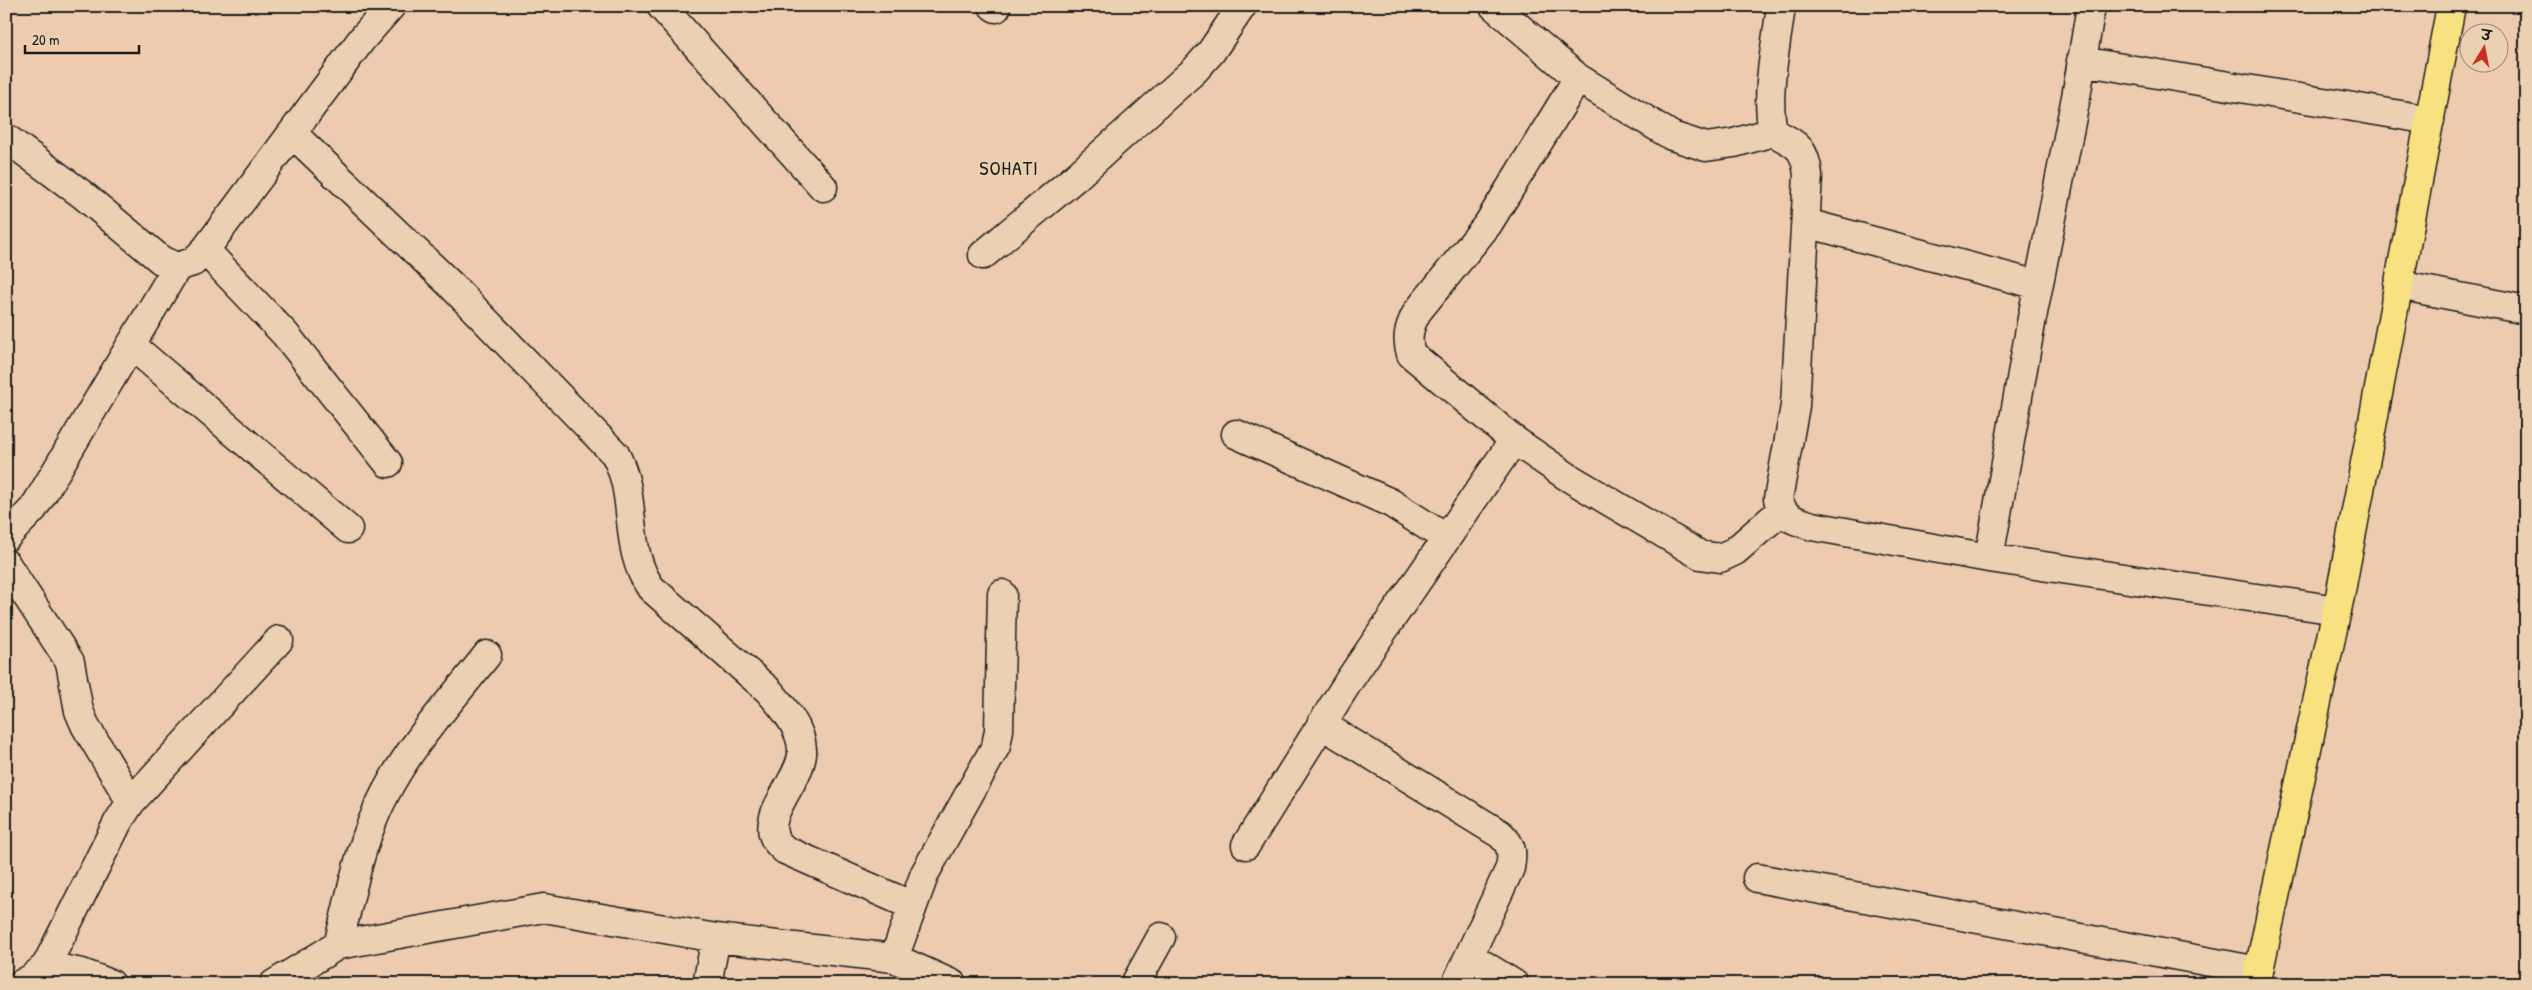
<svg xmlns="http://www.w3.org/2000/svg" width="2532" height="990" font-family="'Patrick Hand','Playpen Sans Deva',sans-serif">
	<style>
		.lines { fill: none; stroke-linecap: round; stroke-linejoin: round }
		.minor-casing { stroke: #1c1c1c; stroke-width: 31 }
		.major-casing { stroke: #1c1c1c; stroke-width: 31 }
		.minor { stroke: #ebd0b2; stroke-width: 28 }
		.major { stroke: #f9e181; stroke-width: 28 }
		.labels { text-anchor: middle; stroke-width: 5; stroke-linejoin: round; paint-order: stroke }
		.quarter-label { font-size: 20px; letter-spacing: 1px; fill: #1c1c1c; stroke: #ebd0b2 }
	</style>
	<rect width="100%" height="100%" fill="#eecbae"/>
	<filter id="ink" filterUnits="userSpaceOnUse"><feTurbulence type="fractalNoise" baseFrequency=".02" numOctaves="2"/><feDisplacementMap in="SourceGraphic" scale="10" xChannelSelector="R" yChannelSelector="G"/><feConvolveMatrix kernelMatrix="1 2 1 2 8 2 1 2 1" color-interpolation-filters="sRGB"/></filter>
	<g filter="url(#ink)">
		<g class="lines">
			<defs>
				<path id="minor" d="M 661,6 L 823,187
					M 993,6 L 996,8
					M 1494,6 L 1578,78 L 1672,136 L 1706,147 L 1734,143 L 1773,132
					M 1781,6 C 1776,48 1765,91 1773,132 C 1797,145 1805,147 1808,175 L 1795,406 L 1778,499 C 1784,519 1794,520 1812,526 L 1989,558 L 2337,610
					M 2081,61 L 2430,120
					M 1578,78 L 1488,224 L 1417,312 C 1409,327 1406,338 1411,354 L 1514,440 L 1568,477 L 1700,555 L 1720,558 L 1735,551 L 1781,511
					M 292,133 L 451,285 L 615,454 C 639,498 622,547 651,588 L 768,690 C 782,706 801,727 802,749 C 805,776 761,813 775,839 C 777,843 782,847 785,850 L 913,906
					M 6,138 L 83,195 L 161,260 L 177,267 L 193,262 L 205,250 L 362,39 L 391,6
					M 1806,223 L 2038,285
					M 205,250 L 285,334 L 388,463
					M 983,255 L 1076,177 L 1195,70 L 1211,52 L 1242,6
					M 2398,285 L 2526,310
					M 131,345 L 348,529
					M 1236,434 L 1391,503 L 1446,538
					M 6,537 L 33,509 L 42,495 L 177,267
					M 1989,558 L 2032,318 L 2076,97 L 2091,6
					M 6,564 L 70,662 L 79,711 L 85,725 L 131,802
					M 1321,724 L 1500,834 C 1512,845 1513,852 1510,868 L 1456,984
					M 1246,845 L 1350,679 L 1514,440
					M 1757,878 L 2259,971
					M 338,945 C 351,895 360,842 384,796 C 410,744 452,700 487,655
					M 1469,956 L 1514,984
					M 894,958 L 925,873 L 996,746 L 999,730 L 1002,594
					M 46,966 L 82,973 L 111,984
					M 21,984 L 32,978 L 46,966 L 118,822 L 131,802 L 279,640
					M 274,984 L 338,945 L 544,908 L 716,938 L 894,958 L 952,984
					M 707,984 L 716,938
					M 1135,984 L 1161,937"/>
				<path id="major" d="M 2256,984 L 2340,596 L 2451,6"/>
			</defs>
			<use href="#minor" class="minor-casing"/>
			<use href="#major" class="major-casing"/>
			<use href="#minor" class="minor"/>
			<use href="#major" class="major"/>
		</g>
	</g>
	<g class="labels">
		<g class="quarter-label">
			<text x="1009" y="175">SOHATI</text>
		</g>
	</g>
	<rect width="2532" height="990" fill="none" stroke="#ebd0b2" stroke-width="25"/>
	<rect x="12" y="12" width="2507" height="965" fill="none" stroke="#1c1c1c" stroke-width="2" filter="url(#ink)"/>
	<g transform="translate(2484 48) rotate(10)"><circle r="24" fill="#ebd0b2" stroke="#988876"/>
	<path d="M0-4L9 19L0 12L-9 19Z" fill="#c8321e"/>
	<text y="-8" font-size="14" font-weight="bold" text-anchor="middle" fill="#1c1c1c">उ</text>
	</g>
	<path d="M25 45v8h114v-8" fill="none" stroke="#1c1c1c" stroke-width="2.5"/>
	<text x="32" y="45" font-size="15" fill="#1c1c1c" stroke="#ebd0b2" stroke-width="4" paint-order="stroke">20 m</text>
</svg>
